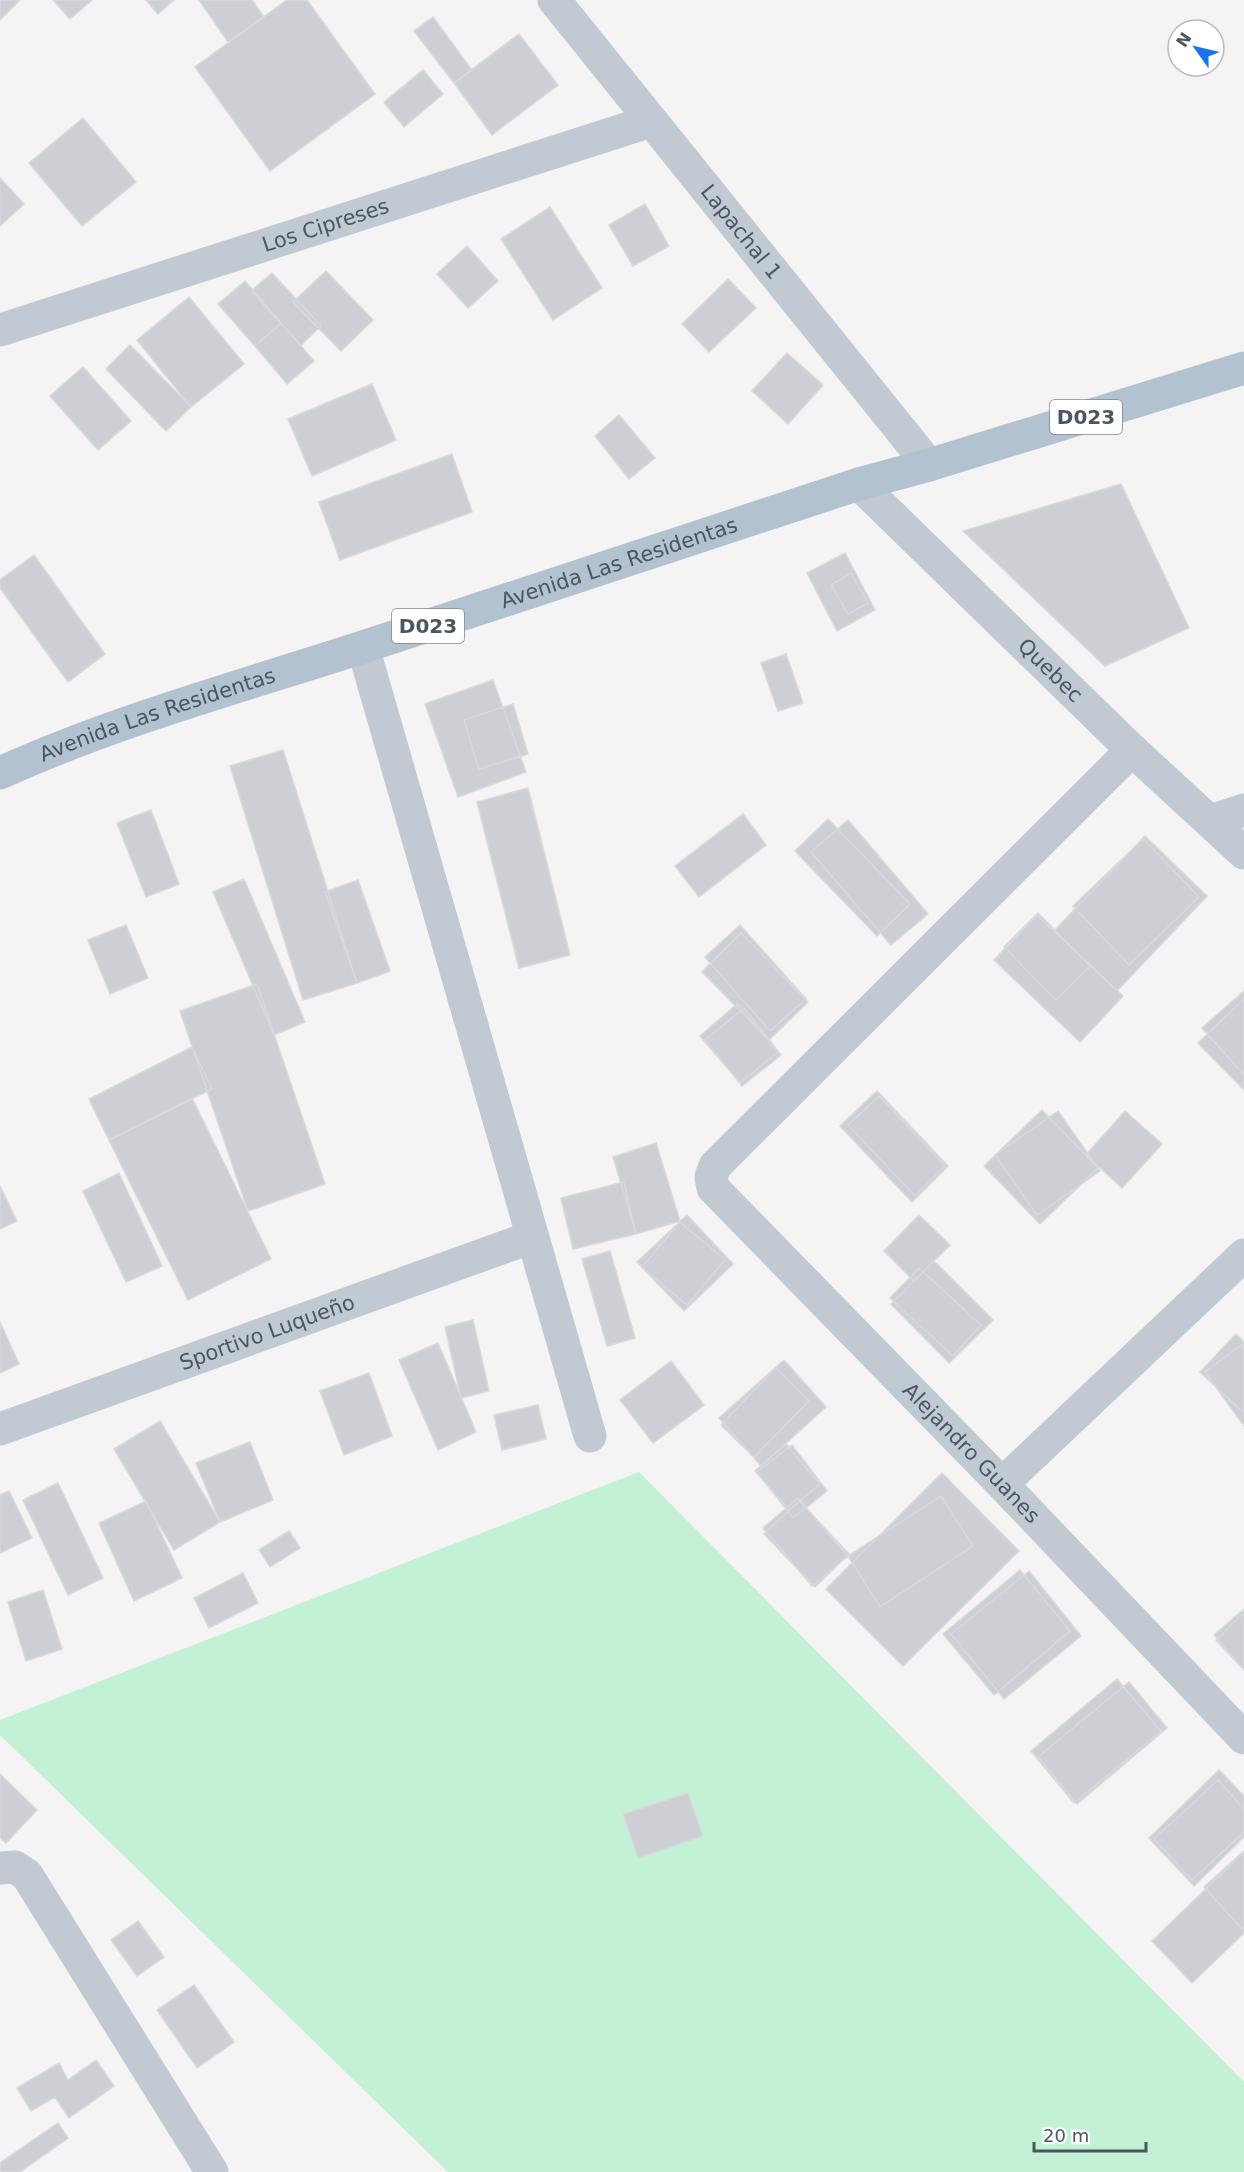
<svg xmlns="http://www.w3.org/2000/svg" width="1244" height="2172" font-family="'DejaVu Sans',sans-serif">
	<style>
		.green { fill: #c3f1d5 }
		.building { fill: #cdcfd5; stroke: #d7d9de; stroke-width: 1.5 }
		.lines { fill: none; stroke-linecap: round; stroke-linejoin: round }
		.minor { stroke: #c1cad2; stroke-width: 33 }
		.major { stroke: #b3c2d1; stroke-width: 33 }
		.labels { text-anchor: middle; stroke-width: 6; stroke-linejoin: round; paint-order: stroke }
		.shield { fill: #fff; stroke: #808990; stroke-width: 1.5 }
		.shield-label { font-size: 20px; font-weight: bold; fill: #4a5661 }
		.street-label { font-size: 21px; fill: #4a5661; stroke: #fff }
	</style>
	<rect width="100%" height="100%" fill="#f5f3f3"/>
	<path class="green" d="M 639,1472 L 1244,2082 L 1244,2172 L 448,2172 L 0,1735 L 0,1720 Z"/>
	<path class="building" d="M 0,0 L 20,0 L 0,20 Z
		M 53,0 L 92,0 L 70,19 Z
		M 146,0 L 174,0 L 158,14 Z
		M 199,0 L 252,0 L 264,17 L 228,42 Z
		M 287,0 L 307,0 L 375,94 L 270,171 L 195,67 Z
		M 433,17 L 472,70 L 454,83 L 414,31 Z
		M 519,34 L 558,85 L 492,135 L 454,83 Z
		M 423,70 L 443,94 L 404,127 L 384,102 Z
		M 83,118 L 136,182 L 82,226 L 29,163 Z
		M 0,178 L 24,204 L 0,226 Z
		M 645,204 L 669,246 L 633,266 L 609,225 Z
		M 550,207 L 602,288 L 553,320 L 501,239 Z
		M 467,246 L 498,281 L 468,308 L 437,274 Z
		M 326,271 L 373,320 L 341,351 L 293,302 Z
		M 272,273 L 321,326 L 301,345 L 251,291 Z
		M 728,279 L 756,308 L 709,352 L 682,324 Z
		M 245,281 L 281,323 L 255,346 L 218,304 Z
		M 189,297 L 244,364 L 191,407 L 137,340 Z
		M 281,323 L 314,361 L 287,384 L 255,346 Z
		M 130,345 L 191,407 L 166,431 L 106,369 Z
		M 787,353 L 823,385 L 788,424 L 752,391 Z
		M 83,367 L 131,421 L 98,450 L 50,396 Z
		M 372,384 L 396,440 L 312,476 L 288,419 Z
		M 619,415 L 655,458 L 629,479 L 595,436 Z
		M 452,454 L 472,512 L 340,560 L 319,502 Z
		M 1121,484 L 1189,628 L 1105,666 L 963,531 Z
		M 845,553 L 875,610 L 837,631 L 807,573 Z
		M 34,555 L 105,654 L 68,682 L 0,588 L 0,580 Z
		M 851,573 L 868,603 L 848,614 L 831,585 Z
		M 786,654 L 803,703 L 778,711 L 761,663 Z
		M 493,680 L 526,772 L 458,797 L 425,704 Z
		M 513,704 L 528,754 L 479,769 L 464,720 Z
		M 283,750 L 357,983 L 303,1000 L 230,766 Z
		M 528,788 L 570,955 L 519,968 L 477,802 Z
		M 151,810 L 179,884 L 146,897 L 117,823 Z
		M 743,814 L 766,845 L 699,897 L 675,866 Z
		M 828,819 L 910,904 L 877,936 L 795,851 Z
		M 848,820 L 928,914 L 891,945 L 811,852 Z
		M 1145,836 L 1207,896 L 1117,991 L 1054,931 Z
		M 1143,839 L 1199,897 L 1129,965 L 1073,906 Z
		M 244,879 L 305,1022 L 274,1035 L 213,892 Z
		M 358,880 L 390,971 L 357,983 L 325,892 Z
		M 1038,913 L 1090,966 L 1056,1000 L 1004,947 Z
		M 1037,915 L 1123,996 L 1080,1042 L 994,960 Z
		M 126,925 L 148,978 L 110,994 L 88,940 Z
		M 740,925 L 806,999 L 770,1031 L 705,957 Z
		M 741,933 L 808,1002 L 769,1040 L 702,972 Z
		M 257,984 L 325,1184 L 248,1211 L 180,1011 Z
		M 1244,991 L 1244,1075 L 1202,1028 Z
		M 1244,999 L 1244,1090 L 1198,1043 Z
		M 737,1004 L 778,1052 L 740,1083 L 700,1036 Z
		M 744,1008 L 781,1055 L 742,1086 L 705,1040 Z
		M 192,1047 L 212,1089 L 109,1140 L 89,1099 Z
		M 877,1091 L 948,1166 L 912,1202 L 840,1126 Z
		M 879,1096 L 945,1166 L 915,1196 L 848,1125 Z
		M 192,1098 L 271,1259 L 188,1300 L 109,1140 Z
		M 1042,1110 L 1098,1168 L 1040,1224 L 984,1166 Z
		M 1058,1111 L 1100,1171 L 1037,1215 L 995,1155 Z
		M 1125,1111 L 1162,1144 L 1122,1188 L 1086,1155 Z
		M 656,1143 L 680,1221 L 636,1234 L 613,1157 Z
		M 119,1173 L 162,1266 L 126,1282 L 83,1191 Z
		M 624,1182 L 636,1234 L 573,1249 L 561,1198 Z
		M 0,1186 L 17,1221 L 0,1229 Z
		M 687,1215 L 733,1264 L 684,1311 L 637,1262 Z
		M 919,1215 L 950,1245 L 914,1281 L 884,1251 Z
		M 680,1222 L 725,1260 L 687,1305 L 642,1267 Z
		M 610,1251 L 635,1338 L 607,1346 L 582,1259 Z
		M 934,1261 L 993,1320 L 949,1363 L 891,1304 Z
		M 919,1268 L 981,1325 L 953,1356 L 890,1298 Z
		M 473,1320 L 489,1391 L 461,1398 L 445,1327 Z
		M 0,1322 L 19,1364 L 0,1373 Z
		M 1236,1334 L 1244,1342 L 1244,1413 L 1200,1372 Z
		M 438,1343 L 476,1432 L 438,1450 L 399,1360 Z
		M 1241,1345 L 1244,1350 L 1244,1426 L 1205,1372 Z
		M 784,1360 L 826,1407 L 761,1466 L 719,1418 Z
		M 671,1361 L 704,1405 L 653,1443 L 620,1400 Z
		M 776,1368 L 809,1401 L 754,1457 L 721,1425 Z
		M 369,1373 L 392,1436 L 344,1455 L 320,1391 Z
		M 538,1405 L 546,1439 L 502,1450 L 494,1415 Z
		M 160,1421 L 220,1522 L 174,1550 L 114,1449 Z
		M 250,1442 L 273,1500 L 220,1522 L 196,1463 Z
		M 786,1444 L 820,1484 L 789,1510 L 755,1471 Z
		M 792,1445 L 827,1491 L 793,1518 L 757,1472 Z
		M 942,1473 L 1019,1551 L 903,1666 L 826,1589 Z
		M 58,1483 L 103,1578 L 68,1595 L 23,1500 Z
		M 9,1491 L 32,1538 L 0,1553 L 0,1495 Z
		M 941,1496 L 973,1546 L 880,1607 L 848,1556 Z
		M 798,1498 L 848,1556 L 812,1586 L 763,1528 Z
		M 146,1501 L 182,1578 L 134,1601 L 99,1523 Z
		M 799,1501 L 849,1554 L 815,1587 L 764,1534 Z
		M 289,1531 L 300,1548 L 270,1567 L 259,1550 Z
		M 1020,1570 L 1070,1631 L 994,1695 L 943,1634 Z
		M 1029,1571 L 1081,1636 L 1004,1699 L 951,1634 Z
		M 243,1573 L 258,1603 L 209,1628 L 194,1598 Z
		M 43,1590 L 62,1649 L 26,1661 L 8,1602 Z
		M 1244,1609 L 1244,1670 L 1214,1635 Z
		M 1244,1613 L 1244,1670 L 1216,1640 Z
		M 1117,1679 L 1161,1731 L 1074,1803 L 1031,1751 Z
		M 1129,1682 L 1167,1728 L 1077,1804 L 1038,1757 Z
		M 1219,1770 L 1244,1796 L 1244,1837 L 1194,1886 L 1149,1838 Z
		M 0,1774 L 37,1810 L 6,1843 L 0,1838 Z
		M 1218,1780 L 1244,1809 L 1244,1832 L 1192,1880 L 1154,1839 Z
		M 688,1793 L 703,1836 L 638,1858 L 623,1814 Z
		M 1244,1851 L 1244,1927 L 1242,1929 L 1204,1887 Z
		M 1244,1852 L 1244,1933 L 1192,1983 L 1152,1941 Z
		M 138,1921 L 164,1957 L 137,1976 L 111,1940 Z
		M 194,1985 L 234,2042 L 197,2068 L 157,2010 Z
		M 96,2060 L 114,2086 L 69,2118 L 55,2097 L 31,2111 L 17,2088 L 59,2063 L 68,2080 Z
		M 58,2123 L 68,2138 L 20,2172 L 0,2172 L 0,2163 Z"/>
	<g class="lines">
		<g class="minor">
			<path id="s1" d="M 554,0 L 929,465"/>
			<path id="s2" d="M 0,330 L 651,121"/>
			<path id="s3" d="M 859,484 L 1132,750 L 1244,853"/>
			<path d="M 363,647 L 590,1436"/>
			<path id="s4" d="M 1132,750 L 715,1166 L 711,1177 L 713,1188 L 1002,1484 L 1244,1738"/>
			<path d="M 1211,821 L 1244,810"/>
			<path id="s5" d="M 0,1429 L 532,1237"/>
			<path d="M 1002,1484 L 1244,1255"/>
			<path d="M 0,1868 L 15,1867 L 27,1875 L 212,2172"/>
		</g>
		<path class="major" id="s6" d="M 0,773 C 117,720 243,686 366,646 C 530,593 694,538 859,484 L 929,465 L 1244,368"/>
	</g>
	<g class="labels">
		<g class="shield">
			<rect x="1050" y="400" width="72" height="34" rx="4.5"/>
			<rect x="392" y="609" width="72" height="34" rx="4.5"/>
		</g>
		<g class="shield-label">
			<text x="1086" y="424">D023</text>
			<text x="428" y="633">D023</text>
		</g>
		<g class="street-label">
			<text dy="7" stroke="none"><textPath href="#s2" startOffset="342">Los Cipreses</textPath></text>
			<text dy="7" stroke="none"><textPath href="#s1" startOffset="298">Lapachal 1</textPath></text>
			<text dy="7" stroke="none"><textPath href="#s6" startOffset="654">Avenida Las Residentas</textPath></text>
			<text dy="7" stroke="none"><textPath href="#s3" startOffset="267">Quebec</textPath></text>
			<text dy="7" stroke="none"><textPath href="#s6" startOffset="168">Avenida Las Residentas</textPath></text>
			<text dy="7" stroke="none"><textPath href="#s5" startOffset="284">Sportivo Luqueño</textPath></text>
			<text dy="7" stroke="none"><textPath href="#s4" startOffset="982">Alejandro Guanes</textPath></text>
		</g>
	</g>
	<g transform="translate(1196 48) rotate(304)"><circle r="28" fill="#ffffff" stroke="#b7bbc0" stroke-width="1.5"/>
	<path d="M0-4.5L10 22L0 15L-10 22Z" fill="#1a73e8"/>
	<text y="-9" font-size="16" font-weight="bold" text-anchor="middle" fill="#4a5661">N</text>
	</g>
	<path d="M1034 2142v9h112v-9" fill="none" stroke="#4a5661" stroke-width="3"/>
	<text x="1043" y="2142" font-size="18" fill="#4a5661" stroke="#ffffff" stroke-width="4.5" paint-order="stroke">20 m</text>
</svg>
